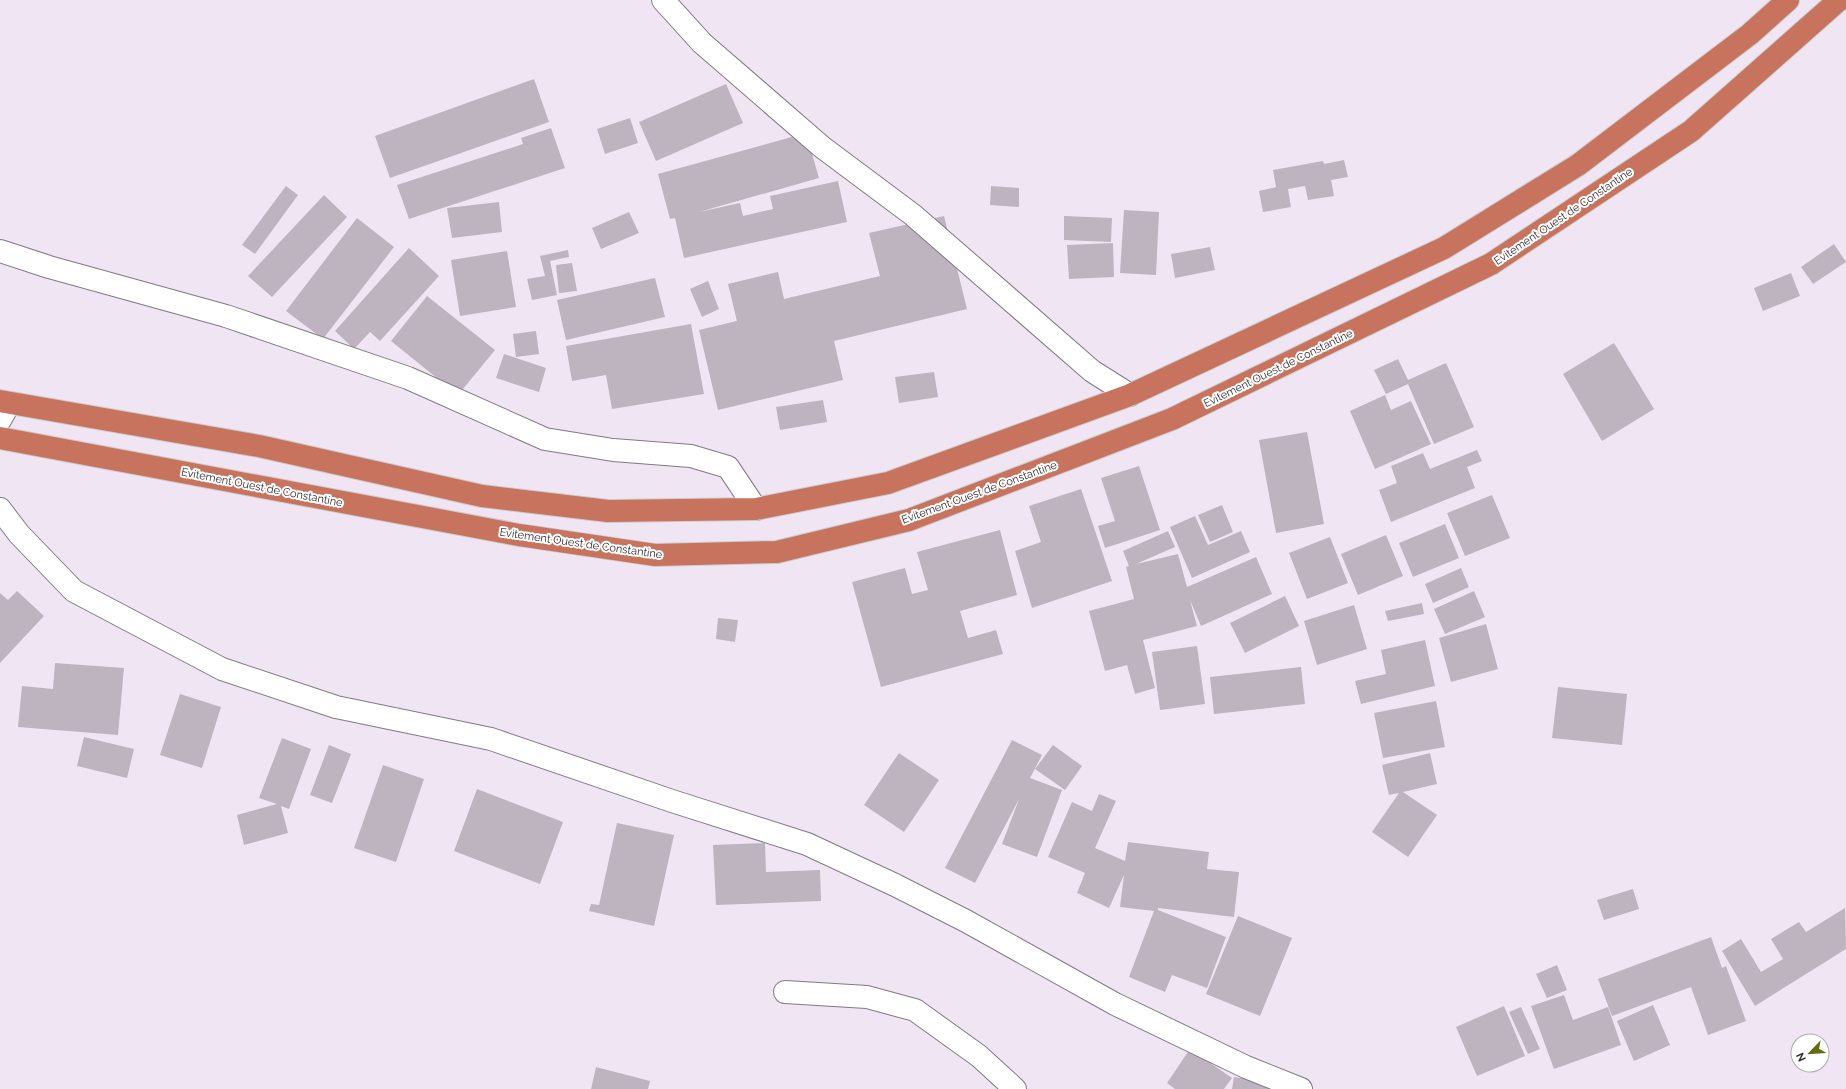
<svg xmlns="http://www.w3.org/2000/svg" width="1846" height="1089" font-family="Raleway,sans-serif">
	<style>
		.building { fill: #beb4c0 }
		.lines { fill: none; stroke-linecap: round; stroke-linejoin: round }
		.minor-casing { stroke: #827984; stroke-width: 24 }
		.highway-casing { stroke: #cdcccd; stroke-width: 24 }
		.minor { stroke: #fff; stroke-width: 22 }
		.highway { stroke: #c7735d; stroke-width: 22 }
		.labels { text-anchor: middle; stroke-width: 4; stroke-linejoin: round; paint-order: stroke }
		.street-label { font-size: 11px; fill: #2f2c30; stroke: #fff }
	</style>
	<rect width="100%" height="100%" fill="#f0e6f3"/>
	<path class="building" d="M 534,79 L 549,122 L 390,178 L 375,136 Z
		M 726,84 L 743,123 L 656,161 L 639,122 Z
		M 630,118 L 638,143 L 605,154 L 597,129 Z
		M 551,128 L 565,168 L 409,219 L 397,185 L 523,144 L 521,138 Z
		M 806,133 L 819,178 L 699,212 L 740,203 L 743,216 L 773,209 L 770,196 L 838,181 L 847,222 L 684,258 L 675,218 L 670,219 L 658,174 Z
		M 1344,160 L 1348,177 L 1331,180 L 1334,196 L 1308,200 L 1305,186 L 1288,189 L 1291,207 L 1263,212 L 1259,191 L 1276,187 L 1273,170 L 1323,161 L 1324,164 Z
		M 286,186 L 298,195 L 255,254 L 242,245 Z
		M 991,186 L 1019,188 L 1019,207 L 990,205 Z
		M 324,195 L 347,217 L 272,297 L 248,276 Z
		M 499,202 L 502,232 L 452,238 L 447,208 Z
		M 1124,210 L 1159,212 L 1156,275 L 1120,273 Z
		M 629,212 L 639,233 L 601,249 L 592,228 Z
		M 944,216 L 967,309 L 834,341 L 843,380 L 718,410 L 699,330 L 737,321 L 728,284 L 778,272 L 784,299 L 880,276 L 869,233 Z
		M 1064,216 L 1112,218 L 1111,242 L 1064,240 Z
		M 357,218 L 394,247 L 323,339 L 286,311 Z
		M 1113,243 L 1114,277 L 1069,279 L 1067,245 Z
		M 1834,244 L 1846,262 L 1813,284 L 1801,267 Z
		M 1210,247 L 1215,270 L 1175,278 L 1171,254 Z
		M 409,248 L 439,276 L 380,341 L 370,332 L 354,349 L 335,331 Z
		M 568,250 L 569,257 L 550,261 L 557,295 L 532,300 L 527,279 L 545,276 L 540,256 Z
		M 507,251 L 516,307 L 460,316 L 451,260 Z
		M 572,263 L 577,291 L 559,293 L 556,265 Z
		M 1791,273 L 1800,296 L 1763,311 L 1754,288 Z
		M 655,278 L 665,317 L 566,340 L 557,300 Z
		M 708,281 L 719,309 L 702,317 L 690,289 Z
		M 427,296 L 495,350 L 458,395 L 391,341 Z
		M 691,324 L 704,394 L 612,409 L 606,375 L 572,381 L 566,346 Z
		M 536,331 L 539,354 L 516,357 L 513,334 Z
		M 1614,343 L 1654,409 L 1602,441 L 1563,374 Z
		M 504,354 L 546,368 L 539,392 L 496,378 Z
		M 1398,359 L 1408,380 L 1446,363 L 1474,427 L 1434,444 L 1408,384 L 1386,394 L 1374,370 Z
		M 934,372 L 938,397 L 899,403 L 895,377 Z
		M 1385,395 L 1391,410 L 1411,401 L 1431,444 L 1375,469 L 1350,411 Z
		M 823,400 L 827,422 L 780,430 L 776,407 Z
		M 1307,432 L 1324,524 L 1276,533 L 1259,440 Z
		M 1477,450 L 1482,461 L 1467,467 L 1475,488 L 1391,522 L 1379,490 L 1397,483 L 1391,466 L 1423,453 L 1430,469 Z
		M 1139,466 L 1160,530 L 1105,548 L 1098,526 L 1115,521 L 1101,478 Z
		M 1081,489 L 1112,581 L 1032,608 L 1015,551 L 1041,542 L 1029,506 Z
		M 1492,495 L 1510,538 L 1465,556 L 1447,513 Z
		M 1222,505 L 1233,532 L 1210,542 L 1198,515 Z
		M 1195,516 L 1208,545 L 1241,531 L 1250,552 L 1192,578 L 1170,527 Z
		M 1445,524 L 1459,558 L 1413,577 L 1399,543 Z
		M 1000,530 L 1017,595 L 960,611 L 968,638 L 996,630 L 1003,654 L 881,687 L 852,582 L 905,568 L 912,594 L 928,590 L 917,552 Z
		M 1168,531 L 1175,547 L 1136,564 L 1178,554 L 1187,587 L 1256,557 L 1272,594 L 1201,626 L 1190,600 L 1197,626 L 1143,640 L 1155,688 L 1135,694 L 1127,665 L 1105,671 L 1089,611 L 1134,599 L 1126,567 L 1129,566 L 1123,551 Z
		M 1386,535 L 1403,576 L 1358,595 L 1341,554 Z
		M 1330,537 L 1348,583 L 1307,599 L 1289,553 Z
		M 1461,568 L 1469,587 L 1433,603 L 1425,584 Z
		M 17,591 L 44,616 L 0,663 L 0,593 L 8,600 Z
		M 1474,591 L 1485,617 L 1445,634 L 1434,609 Z
		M 1285,596 L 1299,626 L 1245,653 L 1230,623 Z
		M 1422,603 L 1424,614 L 1388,621 L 1385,611 Z
		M 1354,605 L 1367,649 L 1317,665 L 1304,621 Z
		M 718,618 L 738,620 L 735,642 L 716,639 Z
		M 1486,624 L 1498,669 L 1451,682 L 1439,638 Z
		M 1425,640 L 1435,686 L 1361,704 L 1355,681 L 1386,674 L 1381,650 Z
		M 1197,646 L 1205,704 L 1160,710 L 1152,652 Z
		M 55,663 L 124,668 L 118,735 L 18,727 L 22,686 L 53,689 Z
		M 1301,667 L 1305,704 L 1214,714 L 1210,677 Z
		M 1558,687 L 1627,694 L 1622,745 L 1552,738 Z
		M 180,694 L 221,707 L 202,768 L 160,755 Z
		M 1436,701 L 1445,747 L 1383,758 L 1374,713 Z
		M 84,737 L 134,749 L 127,778 L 77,766 Z
		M 282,738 L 311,749 L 289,809 L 281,806 L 288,833 L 244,845 L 237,815 L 277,804 L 259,798 Z
		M 1012,740 L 1042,755 L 1030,778 L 1062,790 L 1037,857 L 1002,844 L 1019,799 L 975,883 L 945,868 Z
		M 329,745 L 351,754 L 332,803 L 310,795 Z
		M 1053,745 L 1082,766 L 1065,790 L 1035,769 Z
		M 899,753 L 939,780 L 904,832 L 864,805 Z
		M 1430,753 L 1437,784 L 1403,792 L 1437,815 L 1408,857 L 1372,832 L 1399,793 L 1389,795 L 1382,765 Z
		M 383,765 L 424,779 L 396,862 L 354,848 Z
		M 477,789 L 563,822 L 540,884 L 454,851 Z
		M 1099,794 L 1116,801 L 1095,848 L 1125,861 L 1128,842 L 1209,852 L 1207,869 L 1239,872 L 1234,917 L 1158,908 L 1158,910 L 1226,937 L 1207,988 L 1172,975 L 1165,992 L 1129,977 L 1154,911 L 1120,907 L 1124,875 L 1109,908 L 1077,893 L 1085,873 L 1048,857 L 1072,802 L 1092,811 Z
		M 617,823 L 674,835 L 654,926 L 589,911 L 591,904 L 599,905 Z
		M 765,843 L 766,872 L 820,870 L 821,901 L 716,905 L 713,845 Z
		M 1633,889 L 1639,909 L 1604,920 L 1597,900 Z
		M 1845,908 L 1846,949 L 1755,1006 L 1722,951 L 1741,939 L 1761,972 L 1783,959 L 1771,939 L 1799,922 L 1806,932 Z
		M 1238,916 L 1292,938 L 1260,1016 L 1206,994 Z
		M 1711,937 L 1722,968 L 1726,966 L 1746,1021 L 1708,1035 L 1691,987 L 1612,1016 L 1598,979 Z
		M 1557,965 L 1567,990 L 1547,998 L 1536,974 Z
		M 1564,995 L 1573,1020 L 1608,1007 L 1621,1045 L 1554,1069 L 1531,1006 Z
		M 1653,1005 L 1670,1045 L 1634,1061 L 1617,1021 Z
		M 1504,1006 L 1525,1056 L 1477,1076 L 1456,1027 Z
		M 1521,1007 L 1540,1049 L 1528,1054 L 1509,1012 Z
		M 1190,1049 L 1232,1078 L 1224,1089 L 1175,1089 L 1167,1083 Z
		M 596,1067 L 650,1081 L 648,1089 L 591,1089 Z
		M 1234,1077 L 1287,1085 L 1286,1089 L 1232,1089 Z"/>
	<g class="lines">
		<defs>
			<path id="minor" d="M 663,0 L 702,43 L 822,147 L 913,215 L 1092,371 L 1130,395
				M 0,251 L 49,267 L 226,316 L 408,378 L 545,439 L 613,450 L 691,456 L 728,467 L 756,509
				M 0,420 L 9,404
				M 0,509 L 19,534 L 74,591 L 222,669 L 336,707 L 491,739 L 672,801 L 807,844 L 895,885 L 966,921 L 1115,1004 L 1246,1067 L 1301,1089
				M 785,992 L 867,997 L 915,1010 L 979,1056 L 1015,1089"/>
			<path id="highway" d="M 0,401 L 259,446 L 482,496 L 608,511 L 756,509 L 888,483 L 1130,395 L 1444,248 L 1578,165 L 1750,34 L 1788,0
				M 0,438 L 519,535 L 655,555 L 777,552 L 909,520 L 1172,419 L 1491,264 L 1691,131 L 1839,0"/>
		</defs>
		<use href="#minor" class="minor-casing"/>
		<use href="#highway" class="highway-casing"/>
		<use href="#minor" class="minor"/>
		<use href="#highway" class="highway"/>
	</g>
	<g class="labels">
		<g class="street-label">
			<text transform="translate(1563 216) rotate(-34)" y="4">Evitement Ouest de Constantine</text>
			<text transform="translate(1278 368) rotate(-26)" y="4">Evitement Ouest de Constantine</text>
			<text transform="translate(262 487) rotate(11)" y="4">Evitement Ouest de Constantine</text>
			<text transform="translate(979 492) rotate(-20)" y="4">Evitement Ouest de Constantine</text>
			<text transform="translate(581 543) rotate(8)" y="4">Evitement Ouest de Constantine</text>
		</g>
	</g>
	<g transform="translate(1810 1053) rotate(245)"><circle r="19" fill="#ffffff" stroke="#acabac"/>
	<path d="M0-3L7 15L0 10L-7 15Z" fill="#646b0f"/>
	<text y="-6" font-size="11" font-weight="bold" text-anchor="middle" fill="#2f2c30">N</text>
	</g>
</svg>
